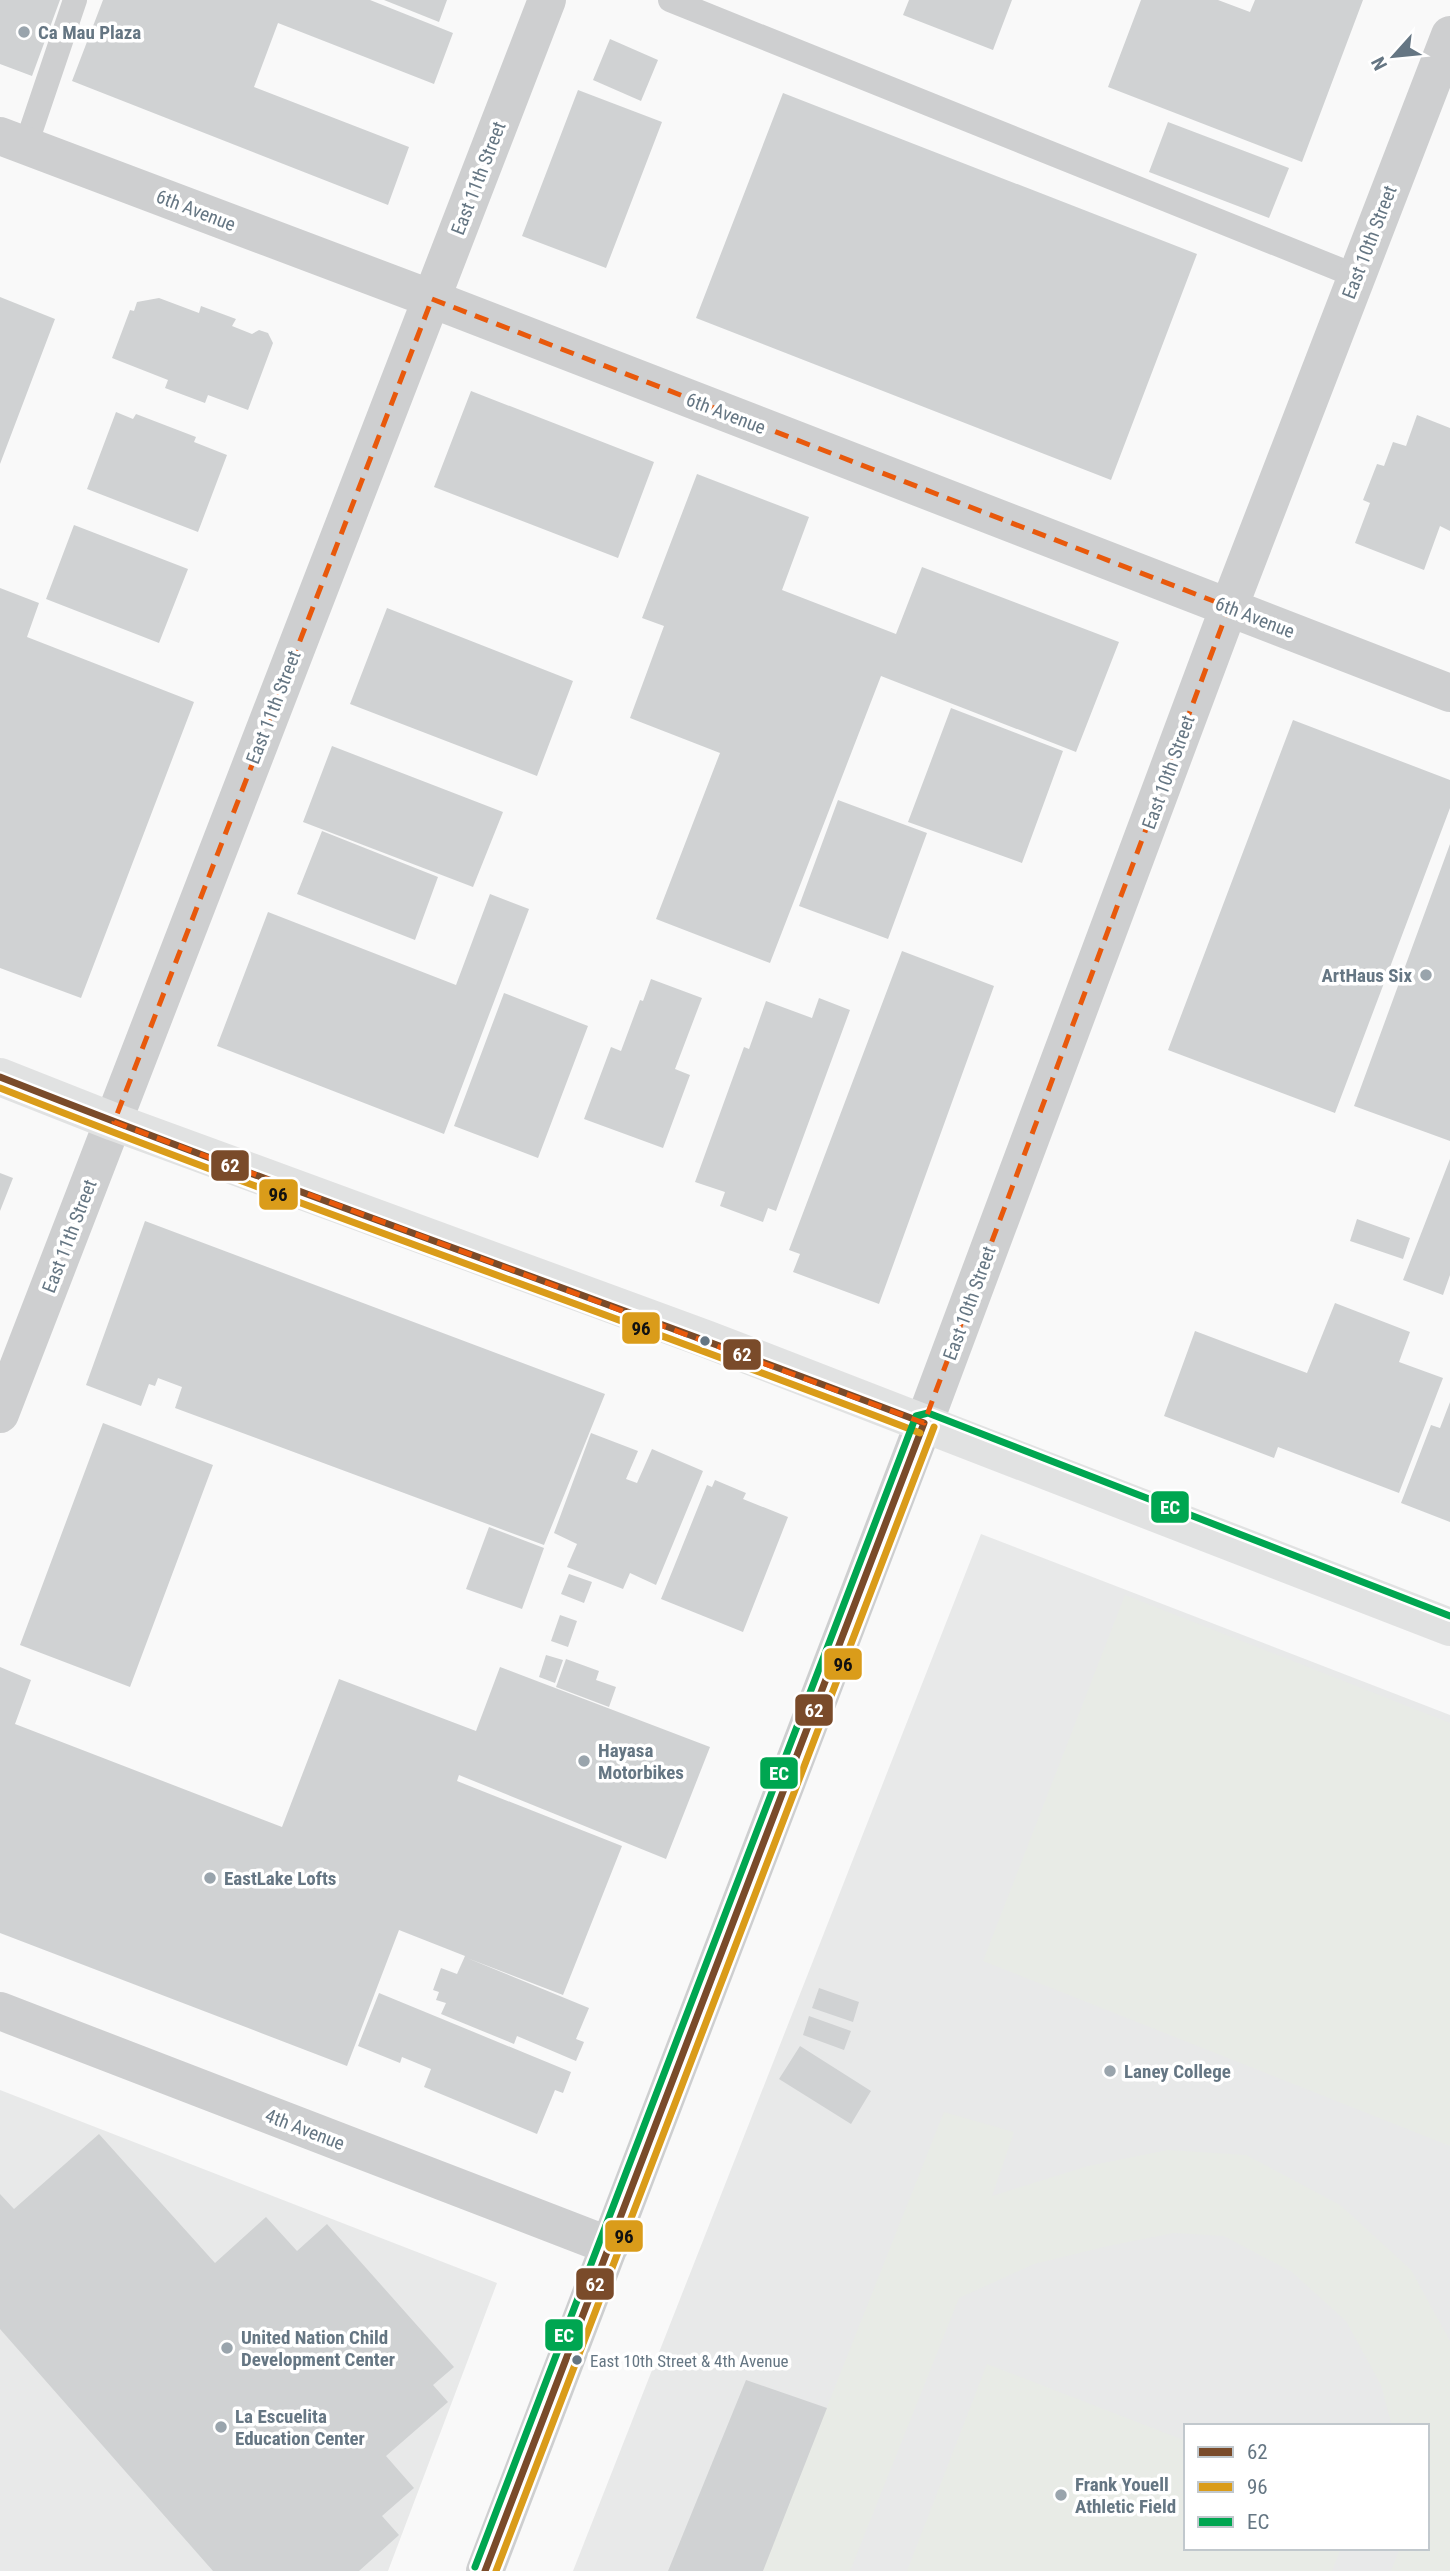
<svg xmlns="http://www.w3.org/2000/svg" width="1450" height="2571" font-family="'Roboto Condensed',sans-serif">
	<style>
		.built { fill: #e8e9e9; fill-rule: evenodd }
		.green { fill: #e8ebe6 }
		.building { fill: #d0d2d3 }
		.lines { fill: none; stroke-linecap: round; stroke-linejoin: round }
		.lane { stroke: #cecfd0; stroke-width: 24 }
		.street { stroke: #cecfd0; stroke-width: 38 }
		.secondary { stroke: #e1e2e2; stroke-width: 38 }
		.bus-1-casing { stroke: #fff; stroke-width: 12 }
		.bus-2-casing { stroke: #fff; stroke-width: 12 }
		.bus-3-casing { stroke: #fff; stroke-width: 12 }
		.bus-1 { stroke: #7a4b2a; stroke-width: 7 }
		.bus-2 { stroke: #da9c1a; stroke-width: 7 }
		.bus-3 { stroke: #00a651; stroke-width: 7 }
		.marked { fill: none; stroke: #e8590c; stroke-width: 5; stroke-dasharray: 14 9; stroke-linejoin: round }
		.poi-dot { fill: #99a4ac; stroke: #fff; stroke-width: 2.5 }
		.bus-dot { fill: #657683; stroke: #fff; stroke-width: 2.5 }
		.labels { text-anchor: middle; stroke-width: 7; stroke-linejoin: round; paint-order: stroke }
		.bus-label { font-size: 17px; fill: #657683; stroke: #fff; text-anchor: start }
		.poi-label { font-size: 19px; font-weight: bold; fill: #657683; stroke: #fff; text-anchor: start }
		.street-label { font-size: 19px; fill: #657683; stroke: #fff }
		.line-badge { stroke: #fff; stroke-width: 2.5 }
		.badge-label { font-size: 19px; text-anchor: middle; font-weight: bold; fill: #fff }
		.pale-badge-label { font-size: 19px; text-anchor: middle; font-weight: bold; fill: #111 }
	</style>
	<rect width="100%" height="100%" fill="#f9f9f9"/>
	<path class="built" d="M 981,1534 L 1450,1715 L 1450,2571 L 573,2571 ZM 1186,2426 L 1427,2426 L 1427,2548 L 1186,2548 Z
		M 0,2090 L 497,2283 L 388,2571 L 0,2571 Z"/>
	<path class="green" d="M 1125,1595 L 1450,1723 L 1450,2146 L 983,1961 Z
		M 944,2112 L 1014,2132 L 992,2196 L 1088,2166 L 1168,2150 L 1246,2155 L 1340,2205 L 1411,2270 L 1450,2341 L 1450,2571 L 1391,2571 L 1400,2548 L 1427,2548 L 1427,2426 L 1392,2426 L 1381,2385 L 1346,2321 L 1292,2272 L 1224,2236 L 1174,2233 L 1108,2246 L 1034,2264 L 959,2298 L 850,2571 L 762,2571 Z
		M 987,2364 L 1186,2441 L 1186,2548 L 1341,2548 L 1332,2571 L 907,2571 Z"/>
	<path class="building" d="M 0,0 L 60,0 L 32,76 L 0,64 Z
		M 103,0 L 370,0 L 453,33 L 434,84 L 278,23 L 254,87 L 409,147 L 388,205 L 72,81 Z
		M 384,0 L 447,0 L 439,22 Z
		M 909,0 L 1012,0 L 993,50 L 903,15 Z
		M 1141,0 L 1218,0 L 1250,12 L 1255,0 L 1363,0 L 1302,162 L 1108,87 Z
		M 610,39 L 658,60 L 641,101 L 593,80 Z
		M 578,90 L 662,122 L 606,268 L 522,236 Z
		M 783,93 L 1197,254 L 1111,480 L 696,318 Z
		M 1168,122 L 1289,168 L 1269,218 L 1149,172 Z
		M 0,297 L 55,319 L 0,464 Z
		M 159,298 L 199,313 L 201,306 L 236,319 L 232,326 L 252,334 L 259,330 L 268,333 L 273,343 L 248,410 L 208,395 L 205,403 L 165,388 L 168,380 L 112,358 L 130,310 L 134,311 L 137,302 Z
		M 471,391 L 654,462 L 618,558 L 434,487 Z
		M 116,412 L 133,419 L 136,414 L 196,437 L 194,442 L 227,455 L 198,532 L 87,489 Z
		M 1417,415 L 1450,428 L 1450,531 L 1440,526 L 1424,570 L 1355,543 L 1370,503 L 1363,500 L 1377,464 L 1384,466 L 1393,442 L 1406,446 Z
		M 697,474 L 809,517 L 782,590 L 896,634 L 922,567 L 1119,642 L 1076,752 L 881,676 L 770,963 L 656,919 L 720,753 L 630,718 L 664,626 L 642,618 Z
		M 74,525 L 188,569 L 159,643 L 46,599 Z
		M 0,588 L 39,603 L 27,637 L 194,702 L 81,998 L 0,968 Z
		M 387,608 L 573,681 L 537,776 L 350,704 Z
		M 951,708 L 1063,751 L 1022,863 L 908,822 Z
		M 1293,720 L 1450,780 L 1450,808 L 1335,1113 L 1168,1050 Z
		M 332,746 L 503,812 L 473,887 L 303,822 Z
		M 838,800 L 927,833 L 888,939 L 799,906 Z
		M 322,831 L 438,877 L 415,940 L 297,894 Z
		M 1450,844 L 1450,1141 L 1354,1106 Z
		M 490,894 L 529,909 L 444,1134 L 217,1046 L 268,912 L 456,985 Z
		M 902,951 L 994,986 L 879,1304 L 793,1272 L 800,1254 L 789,1250 Z
		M 651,979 L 702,998 L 675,1069 L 690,1075 L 663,1148 L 584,1119 L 611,1047 L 621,1051 L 640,1000 L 643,1001 Z
		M 504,993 L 588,1026 L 538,1158 L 454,1126 Z
		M 819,998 L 850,1010 L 776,1211 L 768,1208 L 763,1222 L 720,1206 L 725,1192 L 695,1182 L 744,1047 L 749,1049 L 766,1001 L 812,1018 Z
		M 1450,1159 L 1450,1275 L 1443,1295 L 1403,1280 Z
		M 0,1173 L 13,1178 L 0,1211 Z
		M 1357,1219 L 1410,1238 L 1403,1259 L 1350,1241 Z
		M 145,1221 L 605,1394 L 544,1545 L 175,1408 L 182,1387 L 158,1378 L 155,1386 L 149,1384 L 141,1406 L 86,1385 Z
		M 1335,1303 L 1410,1332 L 1399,1362 L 1443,1378 L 1399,1493 L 1278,1447 L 1274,1458 L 1164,1416 L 1195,1331 L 1307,1373 Z
		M 1450,1402 L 1450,1522 L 1401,1503 L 1431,1425 L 1440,1428 Z
		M 103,1423 L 213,1465 L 130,1687 L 20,1645 Z
		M 591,1433 L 638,1451 L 626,1479 L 637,1483 L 652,1449 L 703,1471 L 656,1585 L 630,1573 L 623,1589 L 567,1567 L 577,1544 L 554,1533 Z
		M 715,1480 L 746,1493 L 743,1499 L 788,1517 L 743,1632 L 661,1599 L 707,1485 L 712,1487 Z
		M 489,1527 L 544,1548 L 522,1609 L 466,1589 Z
		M 569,1574 L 592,1582 L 584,1603 L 561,1594 Z
		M 560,1615 L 577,1621 L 568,1647 L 551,1641 Z
		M 546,1655 L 563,1660 L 555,1683 L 539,1677 Z
		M 566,1659 L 599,1671 L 596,1680 L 616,1687 L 609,1707 L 556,1687 Z
		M 0,1667 L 31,1680 L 15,1724 L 282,1827 L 339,1679 L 476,1731 L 500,1667 L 710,1747 L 666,1859 L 459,1775 L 457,1781 L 622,1846 L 563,1995 L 467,1958 L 589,2008 L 576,2039 L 584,2042 L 576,2061 L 517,2036 L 514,2044 L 441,2014 L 446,2003 L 436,2000 L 439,1992 L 433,1990 L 441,1968 L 457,1974 L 465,1956 L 399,1930 L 347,2066 L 0,1933 Z
		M 819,1988 L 859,2002 L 853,2022 L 812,2008 Z
		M 379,1993 L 571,2072 L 563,2093 L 555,2090 L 537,2134 L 424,2087 L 431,2069 L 402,2057 L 400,2063 L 358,2046 Z
		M 809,2016 L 851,2031 L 844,2050 L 803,2035 Z
		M 800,2046 L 871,2091 L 851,2124 L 779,2079 Z
		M 99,2134 L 215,2263 L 266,2217 L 297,2251 L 327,2224 L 454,2367 L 433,2385 L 448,2402 L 386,2456 L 414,2488 L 382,2516 L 399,2535 L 359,2571 L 213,2571 L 0,2329 L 0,2194 L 14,2209 Z
		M 746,2380 L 827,2408 L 763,2571 L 668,2571 Z"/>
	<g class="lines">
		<path class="lane" d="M 670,0 L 1356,276
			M 26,145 L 75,0"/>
		<path class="street" d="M 0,136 L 432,299 L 1450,693
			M 0,1414 L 547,0
			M 0,2011 L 610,2246
			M 485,2571 L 924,1423 L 1229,607 L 1450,35"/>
		<path class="secondary" d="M 0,1077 L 114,1122 L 706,1339 L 1450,1627"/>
		<defs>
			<path id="bus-1" d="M 0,1077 C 306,1198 617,1305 924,1423
				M 485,2571 L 924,1423"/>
			<path id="bus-2" d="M 0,1088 C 305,1209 615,1315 920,1433
				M 496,2571 L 934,1427"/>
			<path id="bus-3" d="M 475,2567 L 916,1416 L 928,1413 L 1450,1616"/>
		</defs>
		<use href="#bus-1" class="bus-1-casing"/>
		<use href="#bus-2" class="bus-2-casing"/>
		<use href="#bus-3" class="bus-3-casing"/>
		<use href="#bus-1" class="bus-1"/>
		<use href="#bus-2" class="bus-2"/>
		<use href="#bus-3" class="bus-3"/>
	</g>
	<path class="marked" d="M 432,299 L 1229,607 L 924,1423 L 114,1122 Z"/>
	<g class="poi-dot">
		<circle cx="24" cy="32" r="7"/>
		<circle cx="1426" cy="975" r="7"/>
		<circle cx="584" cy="1761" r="7"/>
		<circle cx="210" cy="1878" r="7"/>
		<circle cx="1110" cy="2071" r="7"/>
		<circle cx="227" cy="2348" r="7"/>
		<circle cx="221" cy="2427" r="7"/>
		<circle cx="1061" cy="2495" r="7"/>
	</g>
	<g class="bus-dot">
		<circle cx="705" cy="1341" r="6"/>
		<circle cx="577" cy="2360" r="6"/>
	</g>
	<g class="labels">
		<g class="bus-label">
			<text x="590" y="2367">East 10th Street &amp; 4th Avenue</text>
		</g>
		<g class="poi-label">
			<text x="38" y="39">Ca Mau Plaza</text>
			<text x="1412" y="982" text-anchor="end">ArtHaus Six</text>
			<text x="598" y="1757">Hayasa<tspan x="598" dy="22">Motorbikes</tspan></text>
			<text x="224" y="1885">EastLake Lofts</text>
			<text x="1124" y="2078">Laney College</text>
			<text x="241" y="2344">United Nation Child<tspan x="241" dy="22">Development Center</tspan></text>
			<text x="235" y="2423">La Escuelita<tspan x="235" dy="22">Education Center</tspan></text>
			<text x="1075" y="2491">Frank Youell<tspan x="1075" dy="22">Athletic Field</tspan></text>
		</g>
		<g class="street-label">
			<text transform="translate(478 178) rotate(-69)" y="7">East 11th Street</text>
			<text transform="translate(196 210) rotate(21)" y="7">6th Avenue</text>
			<text transform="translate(1369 242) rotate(-69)" y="7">East 10th Street</text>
			<text transform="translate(726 413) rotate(21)" y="7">6th Avenue</text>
			<text transform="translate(1255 617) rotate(21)" y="7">6th Avenue</text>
			<text transform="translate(273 707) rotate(-69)" y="7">East 11th Street</text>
			<text transform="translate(1168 772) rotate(-70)" y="7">East 10th Street</text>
			<text transform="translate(69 1236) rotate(-69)" y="7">East 11th Street</text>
			<text transform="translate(969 1303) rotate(-70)" y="7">East 10th Street</text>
			<text transform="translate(305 2129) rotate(21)" y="7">4th Avenue</text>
		</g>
	</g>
	<g class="line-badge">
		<rect x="210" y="1149" width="40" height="33" rx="7" fill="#7a4b2a"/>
		<rect x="258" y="1178" width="41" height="33" rx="7" fill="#da9c1a"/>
		<rect x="621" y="1311" width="40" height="34" rx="7" fill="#da9c1a"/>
		<rect x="722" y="1338" width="40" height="33" rx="7" fill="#7a4b2a"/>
		<rect x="1150" y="1490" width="40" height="34" rx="7" fill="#00a651"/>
		<rect x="823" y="1647" width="40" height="34" rx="7" fill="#da9c1a"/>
		<rect x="794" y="1693" width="40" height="34" rx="7" fill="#7a4b2a"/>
		<rect x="759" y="1756" width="40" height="34" rx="7" fill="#00a651"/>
		<rect x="604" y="2219" width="40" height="34" rx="7" fill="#da9c1a"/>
		<rect x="575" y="2267" width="40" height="34" rx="7" fill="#7a4b2a"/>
		<rect x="544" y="2318" width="40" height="34" rx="7" fill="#00a651"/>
	</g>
	<g class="badge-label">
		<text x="230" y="1172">62</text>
		<text x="742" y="1361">62</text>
		<text x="1170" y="1514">EC</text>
		<text x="814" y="1717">62</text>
		<text x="779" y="1780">EC</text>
		<text x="595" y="2291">62</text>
		<text x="564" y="2342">EC</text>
	</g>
	<g class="pale-badge-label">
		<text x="278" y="1201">96</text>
		<text x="641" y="1335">96</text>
		<text x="843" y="1671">96</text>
		<text x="624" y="2243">96</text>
	</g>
	<rect x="1184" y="2424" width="245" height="126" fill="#ffffff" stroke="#c1c8cd" stroke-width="2"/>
	<rect x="1198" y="2447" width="35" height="10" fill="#7a4b2a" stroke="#c1c8cd" stroke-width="2"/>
	<text x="1247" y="2459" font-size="21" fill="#657683">62</text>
	<rect x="1198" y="2482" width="35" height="10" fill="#da9c1a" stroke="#c1c8cd" stroke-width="2"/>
	<text x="1247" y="2494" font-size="21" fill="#657683">96</text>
	<rect x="1198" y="2517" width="35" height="10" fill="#00a651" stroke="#c1c8cd" stroke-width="2"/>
	<text x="1247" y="2529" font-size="21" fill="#657683">EC</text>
	<g transform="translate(1394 56) rotate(243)" stroke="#ffffff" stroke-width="5" paint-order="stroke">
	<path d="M0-5L12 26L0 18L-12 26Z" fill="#657683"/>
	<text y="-10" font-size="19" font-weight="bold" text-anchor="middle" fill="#657683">N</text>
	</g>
</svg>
